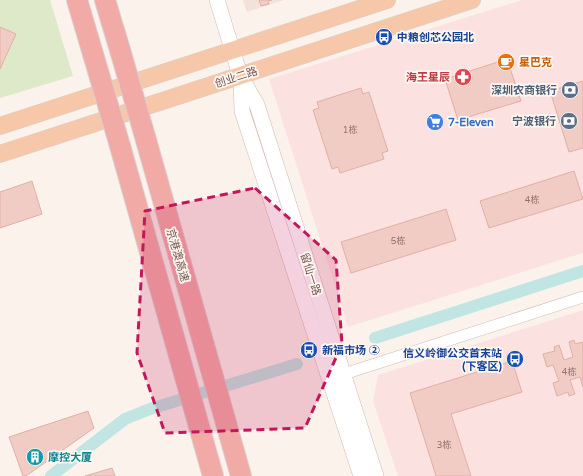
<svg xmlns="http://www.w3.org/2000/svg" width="583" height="476" font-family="'Varela Round','Noto Sans SC',sans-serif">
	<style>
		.residential { fill: #f3e2da }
		.commercial { fill: #fbe2e0 }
		.green { fill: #dee9ca }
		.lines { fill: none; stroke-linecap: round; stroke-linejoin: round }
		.canal { stroke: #c0e5e2; stroke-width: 12 }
		.building { fill: #f0ccc5; stroke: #e1afa6 }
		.street-casing { stroke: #d0bab3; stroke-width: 12 }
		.secondary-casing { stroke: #d3b9b1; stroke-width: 16 }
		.primary-casing { stroke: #d9cfce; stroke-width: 18 }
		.highway-casing { stroke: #d9cfce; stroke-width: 22 }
		.street { stroke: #fff; stroke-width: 11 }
		.secondary { stroke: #fff; stroke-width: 15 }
		.primary { stroke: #f6c8a9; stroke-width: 17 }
		.highway { stroke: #f2aaa7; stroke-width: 20 }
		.highway-bridge-casing { stroke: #d9cfce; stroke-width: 22; stroke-linecap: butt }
		.highway-bridge { stroke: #f2aaa7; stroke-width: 20 }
		.marked { fill: #c2185b; fill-opacity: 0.2; stroke: #c2185b; stroke-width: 3; stroke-dasharray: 8 5; stroke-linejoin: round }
		.labels { text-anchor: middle; stroke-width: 3.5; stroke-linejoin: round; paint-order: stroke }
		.number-label { font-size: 9px; fill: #94726c }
		.transit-label { font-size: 11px; font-weight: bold; fill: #164399; stroke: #fef7f2; text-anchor: start }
		.food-label { font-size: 11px; font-weight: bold; fill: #c56008; stroke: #fef7f2; text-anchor: start }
		.street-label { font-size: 11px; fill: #76544f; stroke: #fef7f2 }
		.health-label { font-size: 11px; font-weight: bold; fill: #be3a42; stroke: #fef7f2; text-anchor: end }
		.service-label { font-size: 11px; font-weight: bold; fill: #4e5e75; stroke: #fef7f2; text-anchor: end }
		.shop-label { font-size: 11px; font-weight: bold; fill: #366cbe; stroke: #fef7f2; text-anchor: start }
		.culture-label { font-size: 11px; font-weight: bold; fill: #0d838f; stroke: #fef7f2; text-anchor: start }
	</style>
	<rect width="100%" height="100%" fill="#fcf2ec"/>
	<path class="residential" d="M 243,0 L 284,0 L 247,12 Z"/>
	<path class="commercial" d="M 522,0 L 583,0 L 583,253 L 348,327 L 269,79 Z
		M 583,310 L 583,476 L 398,476 L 373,401 L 378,375 Z"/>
	<path class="green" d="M 0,0 L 50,0 L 73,76 L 0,98 Z"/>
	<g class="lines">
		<path class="canal" d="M 375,338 L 583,271
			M 51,476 L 125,419 L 150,409 L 297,364"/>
	</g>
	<path class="building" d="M 259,0 L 272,0 L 268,1 L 269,4 L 261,6 Z
		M 0,27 L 16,34 L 0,69 Z
		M 507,59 L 521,101 L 458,120 L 445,79 Z
		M 583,81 L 583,148 L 569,152 L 550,91 Z
		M 361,88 L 363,94 L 369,92 L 388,151 L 382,153 L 384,159 L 340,173 L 338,167 L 332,169 L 313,110 L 319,108 L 317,102 Z
		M 574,171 L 583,199 L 489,228 L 480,201 Z
		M 32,181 L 42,214 L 0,228 L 0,192 Z
		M 446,209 L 456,240 L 351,273 L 341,242 Z
		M 574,340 L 575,344 L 583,342 L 583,387 L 580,377 L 570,380 L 575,394 L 569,396 L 568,392 L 557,396 L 553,383 L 559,381 L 553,365 L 547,367 L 543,354 L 555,351 L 554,347 L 559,345 L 564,360 L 573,357 L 569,342 Z
		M 512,361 L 522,392 L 451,414 L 471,476 L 436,476 L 410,393 Z
		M 88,411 L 94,428 L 26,476 L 23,476 L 9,437 Z
		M 112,468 L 115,476 L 85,476 Z"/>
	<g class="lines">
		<defs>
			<path id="street" d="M 344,374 L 583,297"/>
			<path id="secondary" d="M 217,0 L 240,75 L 257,105 L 376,476
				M 241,80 L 242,111 L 361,476"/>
			<path id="primary" d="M 0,126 L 387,0
				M 0,154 L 472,0"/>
			<path id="highway" d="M 77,0 L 93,54
				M 105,0 L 120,50
				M 146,140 L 241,476
				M 120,146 L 213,476"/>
		</defs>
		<use href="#street" class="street-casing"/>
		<use href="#secondary" class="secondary-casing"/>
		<use href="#primary" class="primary-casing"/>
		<use href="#highway" class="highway-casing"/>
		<use href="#street" class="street"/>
		<use href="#secondary" class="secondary"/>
		<use href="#primary" class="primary"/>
		<use href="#highway" class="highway"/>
		<defs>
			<path id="highway-bridge" d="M 120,50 L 146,140
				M 93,54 L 120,146"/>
		</defs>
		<use href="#highway-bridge" class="highway-bridge-casing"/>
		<use href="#highway-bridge" class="highway-bridge"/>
	</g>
	<path class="marked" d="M 255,188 L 336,260 L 342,344 L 305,428 L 165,433 L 137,353 L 145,211 Z"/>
	<defs>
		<symbol id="bus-disc" viewBox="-11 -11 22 22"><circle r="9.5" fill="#1a4fb4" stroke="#fef7f2"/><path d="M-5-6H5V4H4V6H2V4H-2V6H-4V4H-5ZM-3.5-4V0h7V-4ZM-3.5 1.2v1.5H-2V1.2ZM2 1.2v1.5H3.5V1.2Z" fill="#fff"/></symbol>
		<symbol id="cafe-disc" viewBox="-11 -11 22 22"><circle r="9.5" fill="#e8710a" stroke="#fef7f2"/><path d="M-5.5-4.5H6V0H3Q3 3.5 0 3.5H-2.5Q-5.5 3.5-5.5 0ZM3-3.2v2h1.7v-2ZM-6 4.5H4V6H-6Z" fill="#fff"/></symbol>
		<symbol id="pharmacy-disc" viewBox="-11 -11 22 22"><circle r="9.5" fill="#e0444e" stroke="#fef7f2"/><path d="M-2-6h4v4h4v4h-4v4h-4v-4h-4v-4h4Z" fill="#fff"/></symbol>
		<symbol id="bank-disc" viewBox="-11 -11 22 22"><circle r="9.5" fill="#5c6f8a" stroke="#fef7f2"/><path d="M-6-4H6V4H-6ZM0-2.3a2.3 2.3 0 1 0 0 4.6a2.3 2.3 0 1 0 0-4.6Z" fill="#fff"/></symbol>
		<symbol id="supermarket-disc" viewBox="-11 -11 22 22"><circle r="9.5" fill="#3f7fe0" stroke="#fef7f2"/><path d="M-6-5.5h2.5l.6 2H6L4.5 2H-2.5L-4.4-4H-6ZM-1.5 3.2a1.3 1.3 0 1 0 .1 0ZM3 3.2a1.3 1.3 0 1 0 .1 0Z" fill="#fff"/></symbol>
		<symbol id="building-disc" viewBox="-11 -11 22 22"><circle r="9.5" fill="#0f9aa8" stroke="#fef7f2"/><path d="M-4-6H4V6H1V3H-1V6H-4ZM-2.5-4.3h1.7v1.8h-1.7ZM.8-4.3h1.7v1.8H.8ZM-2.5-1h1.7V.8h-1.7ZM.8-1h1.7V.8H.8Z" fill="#fff"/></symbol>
	</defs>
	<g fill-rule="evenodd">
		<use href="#bus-disc" x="374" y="27" width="20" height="20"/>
		<use href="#cafe-disc" x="496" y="52" width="20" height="20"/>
		<use href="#pharmacy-disc" x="453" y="67" width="20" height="20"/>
		<use href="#bank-disc" x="560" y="80" width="20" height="20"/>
		<use href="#bank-disc" x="559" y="111" width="20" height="20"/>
		<use href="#supermarket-disc" x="425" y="112" width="20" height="20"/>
		<use href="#bus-disc" x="299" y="340" width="20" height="20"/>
		<use href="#bus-disc" x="505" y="349" width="20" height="20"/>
		<use href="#building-disc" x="25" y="447" width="20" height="20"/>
	</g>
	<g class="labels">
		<g class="number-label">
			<text x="350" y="133">1栋</text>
			<text x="532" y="203">4栋</text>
			<text x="398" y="244">5栋</text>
			<text x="569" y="375">4栋</text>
			<text x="444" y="448">3栋</text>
		</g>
		<g class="transit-label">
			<text x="397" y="41">中粮创芯公园北</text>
			<text x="322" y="354">新福市场 ②</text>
			<text x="502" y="357" text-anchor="end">信义岭御公交首末站<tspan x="502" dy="13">(下客区)</tspan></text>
		</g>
		<g class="food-label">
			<text x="519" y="66">星巴克</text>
		</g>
		<g class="street-label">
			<text transform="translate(236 77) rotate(-18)" y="4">创业二路</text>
			<text transform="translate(178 255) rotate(74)" y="4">京港澳高速</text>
			<text transform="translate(311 274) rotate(72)" y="4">留仙一路</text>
		</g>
		<g class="health-label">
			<text x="450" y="81">海王星辰</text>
		</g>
		<g class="service-label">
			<text x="557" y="94">深圳农商银行</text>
			<text x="556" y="125">宁波银行</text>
		</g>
		<g class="shop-label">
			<text x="448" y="126">7-Eleven</text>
		</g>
		<g class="culture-label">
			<text x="48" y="461">摩控大厦</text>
		</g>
	</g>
</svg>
